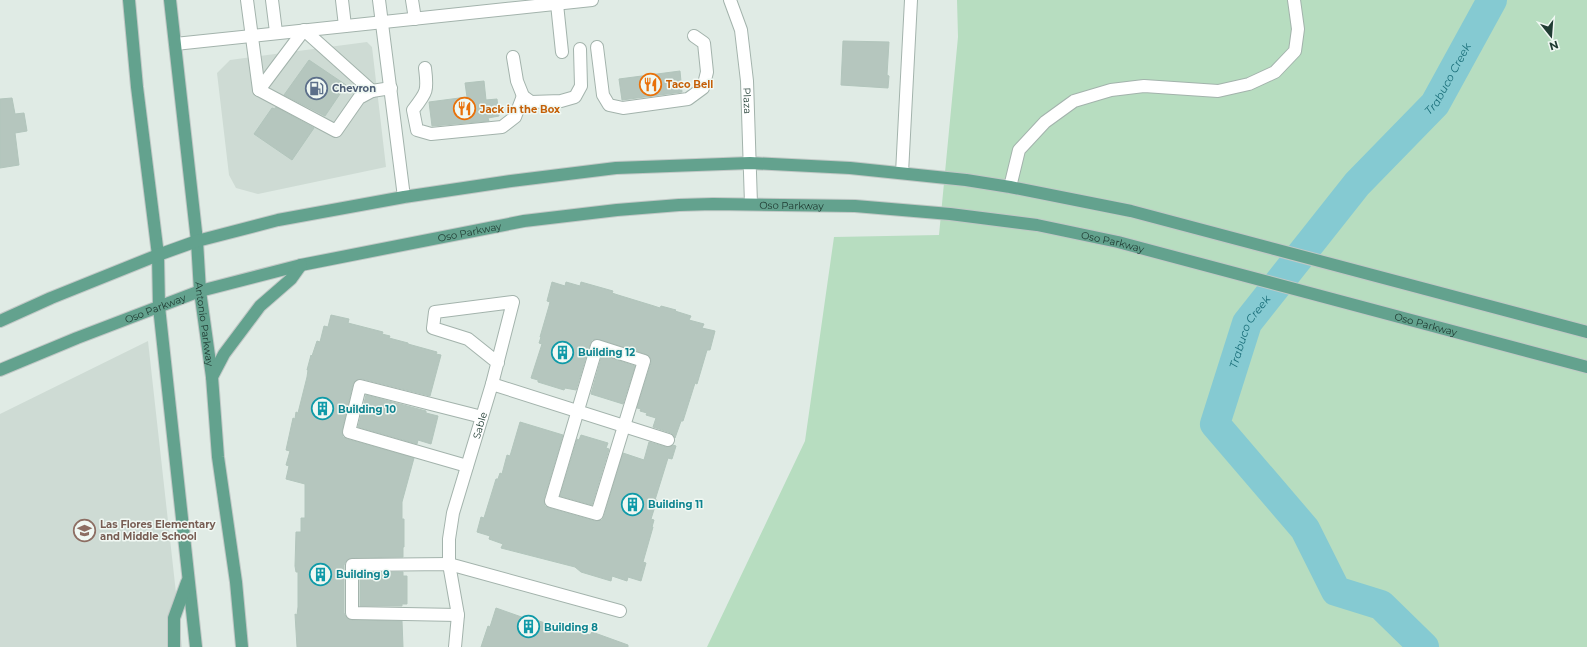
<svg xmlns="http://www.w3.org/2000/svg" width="1587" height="647" font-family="Montserrat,sans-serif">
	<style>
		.built { fill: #cedbd4 }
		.green { fill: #b7ddc0 }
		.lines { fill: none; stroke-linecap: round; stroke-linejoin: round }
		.river { stroke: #85cad2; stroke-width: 30 }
		.building { fill: #b5c6be; stroke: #b2c5bc }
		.minor-casing { stroke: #a3b3ac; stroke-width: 14 }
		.major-casing { stroke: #c1c8c6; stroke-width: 14 }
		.minor { stroke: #fff; stroke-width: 12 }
		.major { stroke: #63a28e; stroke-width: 12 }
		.labels { text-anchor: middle; stroke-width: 3; stroke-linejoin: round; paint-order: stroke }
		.food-label { font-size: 10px; font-weight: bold; fill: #c56008; stroke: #f0f8f3; text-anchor: start }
		.service-label { font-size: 10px; font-weight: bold; fill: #4e5e75; stroke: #f0f8f3; text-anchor: start }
		.street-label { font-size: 10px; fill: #203c33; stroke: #f0f8f3 }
		.culture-label { font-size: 10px; font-weight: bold; fill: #0d838f; stroke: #f0f8f3; text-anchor: start }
		.education-label { font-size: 10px; font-weight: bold; fill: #785e54; stroke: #f0f8f3; text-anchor: start }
		.water-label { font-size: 11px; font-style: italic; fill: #196e79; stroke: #f0f8f3 }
	</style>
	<rect width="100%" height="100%" fill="#e0ebe5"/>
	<path class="built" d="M 367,42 L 372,47 L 386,167 L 258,194 L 236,188 L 229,175 L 217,73 L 230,60 Z
		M 148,341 L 182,647 L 0,647 L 0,414 Z"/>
	<path class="green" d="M 957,0 L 1587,0 L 1587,647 L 707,647 L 805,441 L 834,237 L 939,235 L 958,37 Z"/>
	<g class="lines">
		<path class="river" id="s1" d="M 1424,647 L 1381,605 L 1336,591 L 1305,529 L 1215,424 L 1247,323 L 1357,184 L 1435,104 L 1492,0"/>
	</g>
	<path class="building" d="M 843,41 L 889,42 L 887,75 L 889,76 L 888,88 L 841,85 Z
		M 309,60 L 346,85 L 325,116 L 284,95 Z
		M 680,71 L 682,92 L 622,100 L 619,79 Z
		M 484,81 L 486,100 L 497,99 L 499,116 L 488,118 L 489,121 L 432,126 L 429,102 L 467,97 L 465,83 Z
		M 12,98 L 15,114 L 24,113 L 27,131 L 15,133 L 19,165 L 0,168 L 0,99 Z
		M 276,107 L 314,128 L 292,160 L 254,134 L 272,108 L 275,109 Z
		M 552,282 L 565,286 L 566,282 L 580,286 L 581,282 L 613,291 L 612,293 L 618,295 L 654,306 L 660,308 L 661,306 L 676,310 L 675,311 L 691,316 L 689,320 L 704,324 L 702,328 L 715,331 L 710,350 L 707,350 L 697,384 L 695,383 L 683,421 L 681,421 L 675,438 L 671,433 L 653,427 L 656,418 L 646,415 L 647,413 L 640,411 L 641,409 L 637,408 L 651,363 L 651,359 L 646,354 L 596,339 L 592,340 L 590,344 L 576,390 L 565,388 L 564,390 L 538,382 L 538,380 L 531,378 L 542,344 L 539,343 L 541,337 L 540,337 L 549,306 L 550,302 L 547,301 Z
		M 331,315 L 349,319 L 348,323 L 383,332 L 382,334 L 390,336 L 389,338 L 408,343 L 408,344 L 437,352 L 436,354 L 441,355 L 430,396 L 362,379 L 355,381 L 353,384 L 342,431 L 343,437 L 347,439 L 414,458 L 402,502 L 402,519 L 404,519 L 404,547 L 403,547 L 403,557 L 352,558 L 346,561 L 344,565 L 344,613 L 346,617 L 352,620 L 402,621 L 403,647 L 297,647 L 295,614 L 297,615 L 298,607 L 298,572 L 296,572 L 295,566 L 296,532 L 301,532 L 301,518 L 305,518 L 305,484 L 286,479 L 289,466 L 286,465 L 290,451 L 286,450 L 293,418 L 295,419 L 296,412 L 298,413 L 307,377 L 308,370 L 307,370 L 311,355 L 312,356 L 317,341 L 320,342 L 324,326 L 328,327 Z
		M 602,355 L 635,366 L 623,404 L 591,394 Z
		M 366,395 L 426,411 L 426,413 L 438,416 L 431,444 L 418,440 L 417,444 L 358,427 Z
		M 520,422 L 563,435 L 544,499 L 545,506 L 549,508 L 595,521 L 602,520 L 604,516 L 623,453 L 644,460 L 649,442 L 666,447 L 673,445 L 676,446 L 672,459 L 668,458 L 655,500 L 657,500 L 651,519 L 654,520 L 652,527 L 653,527 L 643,562 L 646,563 L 641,581 L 628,577 L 627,581 L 612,576 L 611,581 L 581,572 L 575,567 L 501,548 L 503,544 L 489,539 L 490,536 L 477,532 L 481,517 L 484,518 L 496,479 L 498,479 L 500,473 L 502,474 L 507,455 L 510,456 Z
		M 581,435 L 608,443 L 606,448 L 609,449 L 592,505 L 560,496 L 577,439 L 579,440 Z
		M 360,572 L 403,572 L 403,576 L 407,576 L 407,604 L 402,604 L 402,606 L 360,606 Z
		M 496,608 L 530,620 L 530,618 L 548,624 L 549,623 L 560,625 L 590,635 L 592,632 L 628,645 L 628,647 L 481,647 L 488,626 L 490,627 Z"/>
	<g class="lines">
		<defs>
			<g id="minor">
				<path d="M 247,0 L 259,90 L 336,131 L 359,98 L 372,91 L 391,88"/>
				<path d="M 272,0 L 276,32"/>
				<path d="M 342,0 L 345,26"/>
				<path d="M 379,0 L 404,197"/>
				<path d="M 412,0 L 415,19"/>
				<path id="s2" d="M 730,0 L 741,30 L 747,81 L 751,204"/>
				<path d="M 557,4 L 562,52"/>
				<path d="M 175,44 L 592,0"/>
				<path d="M 597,47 L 603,95 L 609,105 L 623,108 L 688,99 L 703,88 L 707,72 L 704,43 L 694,36"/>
				<path d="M 513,57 L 517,81 L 523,96 L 531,102 L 561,101 L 575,97 L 581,86 L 580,49"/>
				<path d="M 425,68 C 428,91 427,92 413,110 L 417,130 L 431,134 L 502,127 L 515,117 L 523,96"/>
				<path d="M 259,90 L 304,30 L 372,91"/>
				<path d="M 902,173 L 911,0"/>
				<path d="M 1010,187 L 1019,150 L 1045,122 L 1074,101 L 1111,90 L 1144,86 L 1218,91 L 1249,84 L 1275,72 L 1295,51 L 1298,29 L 1294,0"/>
				<path d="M 597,346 L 644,361 L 597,514 L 551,501 Z"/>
				<path d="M 492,384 L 513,302 L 435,312 L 433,328 L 468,339 L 498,363"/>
				<path d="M 467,466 L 349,432 L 360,386 L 482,417"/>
				<path d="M 458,615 L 352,613 L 352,565 L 449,564 L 620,611"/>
				<path id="s3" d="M 455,647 L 458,615 L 449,564 L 449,539 L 453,513 L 492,384 L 668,440"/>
			</g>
			<g id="major">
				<path d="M 129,0 L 137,87 L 158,255 L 159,307 L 196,647"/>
				<path id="s4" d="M 170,0 L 197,241 L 200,291 L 212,377 L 218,457 L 236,582 L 242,647"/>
				<path d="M 0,321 L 51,298 L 158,255 L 197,241 L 278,220 L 404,197 L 511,181 L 616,168 L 750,163 L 850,168 L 966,180 L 1010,187 L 1131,211 L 1587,332"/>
				<path id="s5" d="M 0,370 L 77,338 L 200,291 L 301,265 L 524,221 L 617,210 L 679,205 L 713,204 L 855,206 L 950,214 L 1037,225 L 1118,242 L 1587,367"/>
				<path d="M 212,377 L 224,354 L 260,306 L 291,279 L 301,265"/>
				<path d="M 174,647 L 174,618 L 187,582"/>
			</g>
		</defs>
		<use href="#minor" class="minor-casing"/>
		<use href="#major" class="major-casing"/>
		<use href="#minor" class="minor"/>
		<use href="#major" class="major"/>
	</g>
	<defs>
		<symbol id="restaurant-ring" viewBox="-11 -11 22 22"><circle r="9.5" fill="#f0f8f3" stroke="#e8710a" stroke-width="1.5"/><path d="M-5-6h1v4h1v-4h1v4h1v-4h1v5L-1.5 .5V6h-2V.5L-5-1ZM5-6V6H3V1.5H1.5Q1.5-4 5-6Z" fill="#e8710a"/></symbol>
		<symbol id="fuel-ring" viewBox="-11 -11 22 22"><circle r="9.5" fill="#f0f8f3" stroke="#5c6f8a" stroke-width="1.5"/><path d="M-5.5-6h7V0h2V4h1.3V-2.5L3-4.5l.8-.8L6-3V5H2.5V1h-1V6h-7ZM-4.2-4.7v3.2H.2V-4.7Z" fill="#5c6f8a"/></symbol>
		<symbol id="building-ring" viewBox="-11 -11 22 22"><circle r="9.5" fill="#f0f8f3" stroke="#0f9aa8" stroke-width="1.5"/><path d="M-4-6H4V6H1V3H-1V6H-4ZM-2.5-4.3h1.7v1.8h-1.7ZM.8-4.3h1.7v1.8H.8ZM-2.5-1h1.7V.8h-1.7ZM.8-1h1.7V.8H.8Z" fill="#0f9aa8"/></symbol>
		<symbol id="school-ring" viewBox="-11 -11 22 22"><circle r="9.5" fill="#f0f8f3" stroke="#8d6e63" stroke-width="1.5"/><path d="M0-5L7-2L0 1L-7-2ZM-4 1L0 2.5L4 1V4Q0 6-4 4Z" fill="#8d6e63"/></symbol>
	</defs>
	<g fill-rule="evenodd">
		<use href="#restaurant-ring" x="638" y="72" width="25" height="25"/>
		<use href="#fuel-ring" x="304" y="76" width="25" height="25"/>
		<use href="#restaurant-ring" x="452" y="96" width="25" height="25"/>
		<use href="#building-ring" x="550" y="340" width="25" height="25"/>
		<use href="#building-ring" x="310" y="396" width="25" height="25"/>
		<use href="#building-ring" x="620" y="492" width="25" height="25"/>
		<use href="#school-ring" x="72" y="518" width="25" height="25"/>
		<use href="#building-ring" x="308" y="562" width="25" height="25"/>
		<use href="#building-ring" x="516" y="614" width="25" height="25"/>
	</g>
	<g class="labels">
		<g class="food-label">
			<text x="666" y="88">Taco Bell</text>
			<text x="480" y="113">Jack in the Box</text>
		</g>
		<g class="service-label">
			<text x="332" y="92">Chevron</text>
		</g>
		<g class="street-label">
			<text dy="4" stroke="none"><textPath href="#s2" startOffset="103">Plaza</textPath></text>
			<text dy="4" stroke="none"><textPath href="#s5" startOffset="815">Oso Parkway</textPath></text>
			<text dy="4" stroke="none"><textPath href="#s5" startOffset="491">Oso Parkway</textPath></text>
			<text dy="4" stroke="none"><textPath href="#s5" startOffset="1139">Oso Parkway</textPath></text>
			<text dy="4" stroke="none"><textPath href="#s5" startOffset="167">Oso Parkway</textPath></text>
			<text dy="4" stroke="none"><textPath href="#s4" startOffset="326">Antonio Parkway</textPath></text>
			<text dy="4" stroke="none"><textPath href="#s5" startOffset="1463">Oso Parkway</textPath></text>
			<text dy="4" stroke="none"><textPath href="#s3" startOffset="227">Sable</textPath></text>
		</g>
		<g class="culture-label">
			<text x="578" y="356">Building 12</text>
			<text x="338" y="413">Building 10</text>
			<text x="648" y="508">Building 11</text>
			<text x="336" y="578">Building 9</text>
			<text x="544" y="631">Building 8</text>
		</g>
		<g class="education-label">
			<text x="100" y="528">Las Flores Elementary<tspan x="100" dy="12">and Middle School</tspan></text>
		</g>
		<g class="water-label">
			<text dy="4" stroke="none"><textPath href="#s1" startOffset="738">Trabuco Creek</textPath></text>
			<text dy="4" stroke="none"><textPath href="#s1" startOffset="414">Trabuco Creek</textPath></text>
		</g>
	</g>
	<g transform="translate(1551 36) rotate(163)" stroke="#f0f8f3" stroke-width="3" paint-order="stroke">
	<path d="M0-3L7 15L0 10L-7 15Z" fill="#203c33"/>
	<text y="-6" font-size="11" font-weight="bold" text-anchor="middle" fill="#203c33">N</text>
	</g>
</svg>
